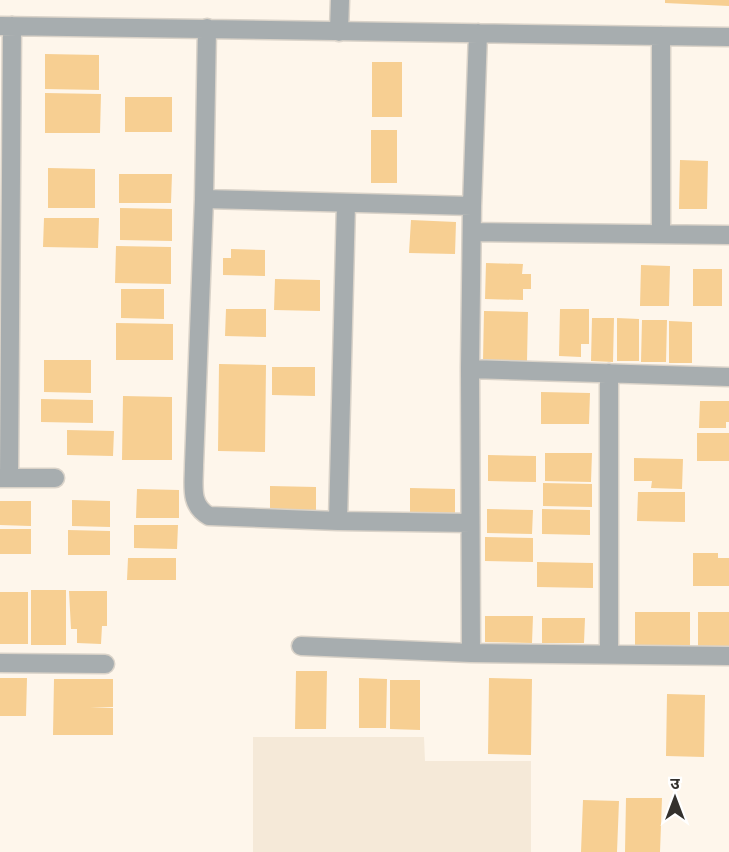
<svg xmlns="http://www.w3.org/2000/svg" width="729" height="852" font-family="'Roboto Serif','Noto Sans Devanagari',serif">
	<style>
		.built { fill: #f5e9d8 }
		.building { fill: #f7cf92 }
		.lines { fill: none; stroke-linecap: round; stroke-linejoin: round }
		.minor-casing { stroke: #dad3c9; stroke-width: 21 }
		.minor { stroke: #a7adaf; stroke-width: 18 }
	</style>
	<rect width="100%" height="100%" fill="#fef6eb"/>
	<path class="built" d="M 253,737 L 424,737 L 425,761 L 531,761 L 531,852 L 253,852 Z"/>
	<path class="building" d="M 665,0 L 729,0 L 729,6 L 665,3 Z
		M 45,54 L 99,55 L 99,90 L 45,89 Z
		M 372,62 L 402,62 L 402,117 L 372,117 Z
		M 45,93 L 101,94 L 100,133 L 45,133 Z
		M 125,97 L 172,97 L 172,132 L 125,132 Z
		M 371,130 L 397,130 L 397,183 L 371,183 Z
		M 680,160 L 708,161 L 707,209 L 679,209 Z
		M 48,168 L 95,169 L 95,208 L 48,208 Z
		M 119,174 L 172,174 L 171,203 L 119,203 Z
		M 120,208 L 172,209 L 172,241 L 120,240 Z
		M 44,218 L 99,218 L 98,248 L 43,247 Z
		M 411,220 L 456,222 L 455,254 L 409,253 Z
		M 116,246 L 171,247 L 171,284 L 115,283 Z
		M 231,249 L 265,250 L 265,276 L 223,275 L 223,258 L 231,258 Z
		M 486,263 L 523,264 L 522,274 L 531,274 L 531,289 L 523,289 L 523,300 L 485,299 Z
		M 641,265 L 670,266 L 669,306 L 640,306 Z
		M 693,269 L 722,269 L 722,306 L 693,306 Z
		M 275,279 L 320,280 L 320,311 L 274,310 Z
		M 121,289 L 164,289 L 164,319 L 121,318 Z
		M 226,309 L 266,309 L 266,337 L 225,336 Z
		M 560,309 L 589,309 L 589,344 L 581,344 L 581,357 L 559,356 Z
		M 484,311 L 528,312 L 527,361 L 483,361 Z
		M 592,318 L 614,318 L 613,362 L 591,361 Z
		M 617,318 L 639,319 L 639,361 L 617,361 Z
		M 642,320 L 667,320 L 666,362 L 641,362 Z
		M 669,321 L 692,322 L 692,363 L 669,363 Z
		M 116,323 L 173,324 L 173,360 L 116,360 Z
		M 44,360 L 91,360 L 91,393 L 44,392 Z
		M 219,364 L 266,365 L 265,452 L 218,451 Z
		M 272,367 L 315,367 L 315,396 L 272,395 Z
		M 541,392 L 590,393 L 589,424 L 541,424 Z
		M 123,396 L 172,397 L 172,460 L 122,460 Z
		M 41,399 L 93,400 L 93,423 L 41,422 Z
		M 700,401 L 729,401 L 729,422 L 726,422 L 726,428 L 699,428 Z
		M 67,430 L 114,431 L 113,456 L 67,455 Z
		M 697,433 L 729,433 L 729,461 L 697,461 Z
		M 545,453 L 592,453 L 591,482 L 545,481 Z
		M 488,455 L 536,456 L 536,482 L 488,481 Z
		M 634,458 L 683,459 L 682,489 L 651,488 L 652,481 L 634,481 Z
		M 543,483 L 592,484 L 592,507 L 543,506 Z
		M 270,486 L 316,487 L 316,515 L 270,514 Z
		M 410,488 L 455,489 L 455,516 L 410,515 Z
		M 137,489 L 179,490 L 179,518 L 136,518 Z
		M 638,492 L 685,492 L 685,522 L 637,521 Z
		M 72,500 L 110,501 L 110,527 L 72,526 Z
		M 0,501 L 31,501 L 31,526 L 0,525 Z
		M 487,509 L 533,510 L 532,534 L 487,533 Z
		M 542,509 L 590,510 L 590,535 L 542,534 Z
		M 134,525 L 178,525 L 177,549 L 134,548 Z
		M 0,529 L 31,529 L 31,554 L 0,554 Z
		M 68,530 L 110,531 L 110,555 L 68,555 Z
		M 485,537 L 533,538 L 533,562 L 485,561 Z
		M 693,553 L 718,553 L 718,558 L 729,558 L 729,586 L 693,586 Z
		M 128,558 L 176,558 L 176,580 L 127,580 Z
		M 537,562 L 593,563 L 593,588 L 537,587 Z
		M 31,590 L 66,590 L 66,645 L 31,645 Z
		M 69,591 L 107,591 L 107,626 L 102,626 L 101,644 L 77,643 L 77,629 L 71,629 Z
		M 0,592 L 28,592 L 28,644 L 0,644 Z
		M 635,612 L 690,612 L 690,646 L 635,646 Z
		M 698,612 L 729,612 L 729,646 L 698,646 Z
		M 485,616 L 533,616 L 532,643 L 485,642 Z
		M 542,618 L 585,618 L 584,643 L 542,643 Z
		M 296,671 L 327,671 L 326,729 L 295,729 Z
		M 0,678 L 27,678 L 26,716 L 0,716 Z
		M 359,678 L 387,679 L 386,728 L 359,728 Z
		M 489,678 L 532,679 L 531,755 L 488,754 Z
		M 54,679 L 113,679 L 113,707 L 90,707 L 113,708 L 113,735 L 53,735 Z
		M 390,680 L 420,680 L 420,730 L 390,729 Z
		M 667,694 L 705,695 L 704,757 L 666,756 Z
		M 626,798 L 662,798 L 660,852 L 625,852 Z
		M 583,800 L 619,801 L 617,852 L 581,852 Z"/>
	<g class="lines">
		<defs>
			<path id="minor" d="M 0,26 L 729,37
				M 207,28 L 204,199 L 194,465 C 194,485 189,505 209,516 L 338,521 L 470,523
				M 339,32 L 340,0
				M 661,36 L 661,234
				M 204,199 L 472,206
				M 472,232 L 729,235
				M 470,369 L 729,377
				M 609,373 L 609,654
				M 0,478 L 55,478
				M 9,478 L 12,26
				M 338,521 L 346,203
				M 301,646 L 471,653 L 729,656
				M 471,653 L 470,369 L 472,206 L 478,33
				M 0,663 L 105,664"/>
		</defs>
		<use href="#minor" class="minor-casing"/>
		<use href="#minor" class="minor"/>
	</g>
	<g transform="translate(675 798)" stroke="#ffffff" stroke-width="4.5" paint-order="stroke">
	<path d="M0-4.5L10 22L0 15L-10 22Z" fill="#34312d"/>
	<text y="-9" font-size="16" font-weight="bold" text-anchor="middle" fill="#34312d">उ</text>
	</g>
</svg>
